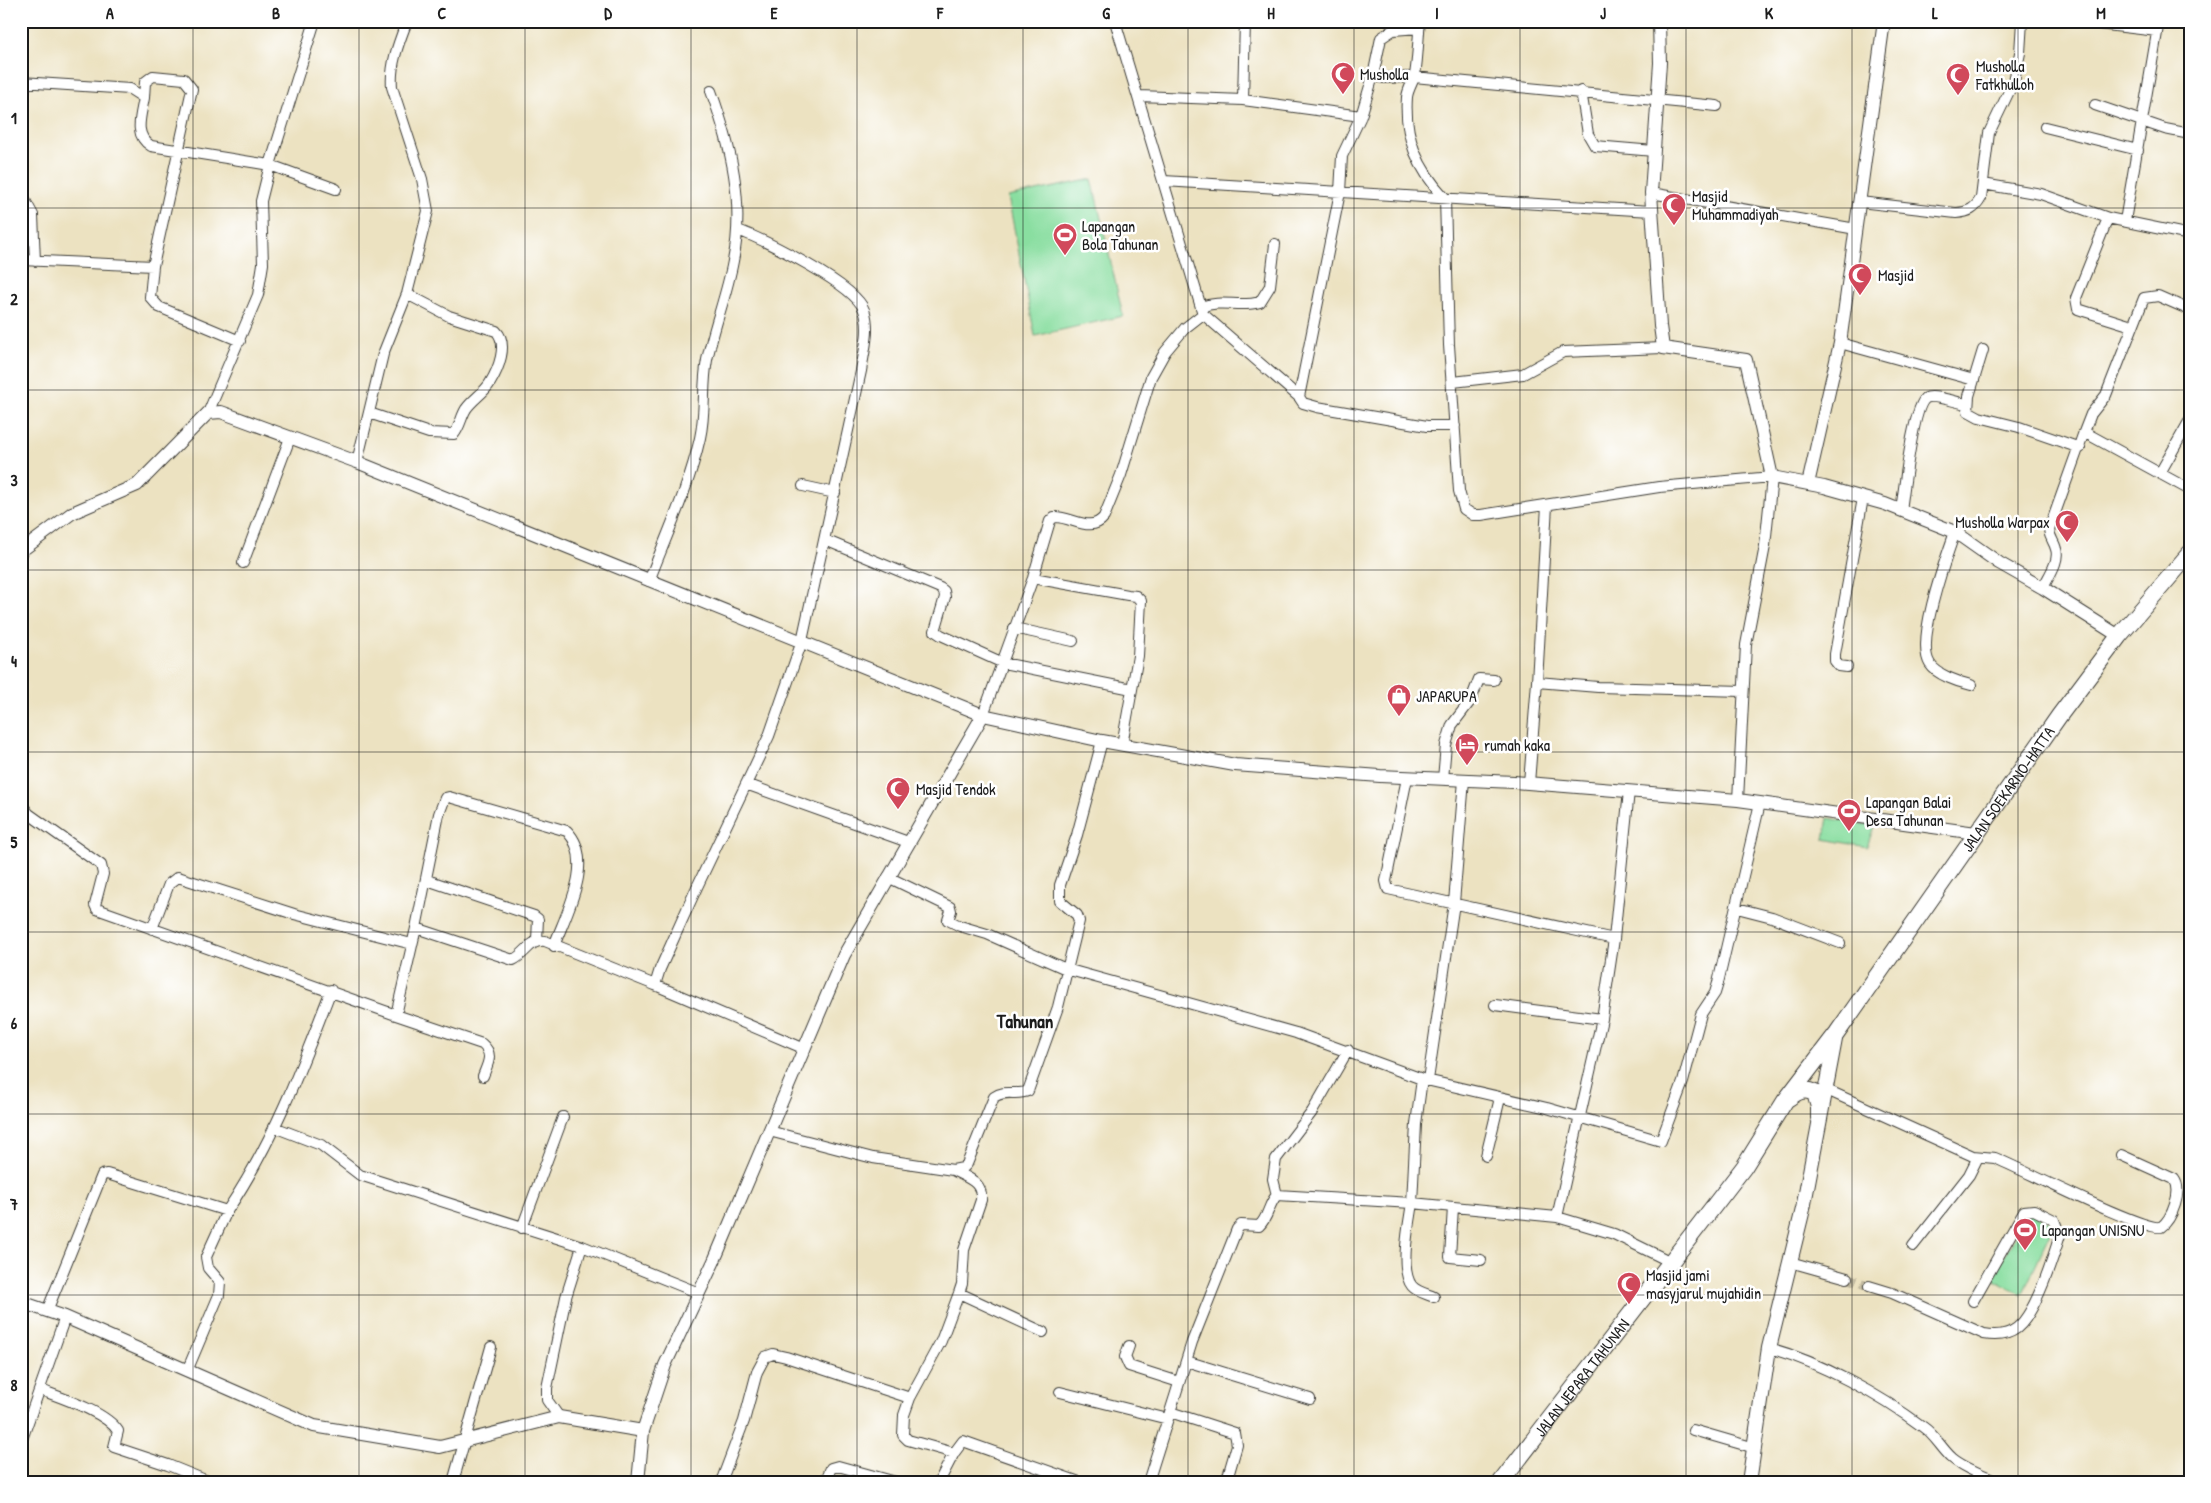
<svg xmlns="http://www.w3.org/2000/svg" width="2211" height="1503" font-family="'Patrick Hand',sans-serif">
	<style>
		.green { fill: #89dea0; stroke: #527d5e }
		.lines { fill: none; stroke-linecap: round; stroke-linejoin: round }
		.minor-tunnel { stroke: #c2baa0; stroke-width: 10; stroke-dasharray: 10 5; stroke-linecap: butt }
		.minor-casing { stroke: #3b3a35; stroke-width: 12 }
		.tertiary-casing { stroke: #3b3a35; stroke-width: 14 }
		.secondary-casing { stroke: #3b3a35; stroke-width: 16 }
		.trunk-casing { stroke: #3b3a35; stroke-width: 18 }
		.minor { stroke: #fff; stroke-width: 10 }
		.tertiary { stroke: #fff; stroke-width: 12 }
		.secondary { stroke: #fff; stroke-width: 14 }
		.trunk { stroke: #fff; stroke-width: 16 }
		.grid { fill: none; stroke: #1c1c1c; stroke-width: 1; stroke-opacity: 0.55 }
		.labels { text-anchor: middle; stroke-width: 5; stroke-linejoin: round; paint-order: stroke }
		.poi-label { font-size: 16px; fill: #1c1c1c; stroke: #fff; text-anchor: start }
		.street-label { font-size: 16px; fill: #1c1c1c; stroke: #fff }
		.quarter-label { font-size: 19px; font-weight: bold; fill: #1c1c1c; stroke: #fff }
		.neatline { fill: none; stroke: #1c1c1c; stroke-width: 2 }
		.grid-label { font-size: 16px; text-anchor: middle; font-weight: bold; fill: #1c1c1c }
	</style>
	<rect width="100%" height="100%" fill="#fff"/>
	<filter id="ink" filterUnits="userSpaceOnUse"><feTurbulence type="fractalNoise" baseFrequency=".02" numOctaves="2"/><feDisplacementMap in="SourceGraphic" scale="10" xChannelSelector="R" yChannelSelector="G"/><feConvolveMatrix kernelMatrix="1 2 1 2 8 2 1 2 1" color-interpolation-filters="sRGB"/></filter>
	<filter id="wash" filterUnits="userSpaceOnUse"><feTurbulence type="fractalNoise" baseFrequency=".0096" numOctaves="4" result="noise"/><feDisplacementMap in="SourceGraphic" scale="20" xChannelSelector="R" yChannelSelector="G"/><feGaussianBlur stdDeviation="1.12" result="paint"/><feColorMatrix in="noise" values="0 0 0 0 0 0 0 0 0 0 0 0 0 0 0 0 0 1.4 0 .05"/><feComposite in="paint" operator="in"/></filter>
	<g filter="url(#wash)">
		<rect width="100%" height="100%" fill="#ece2c1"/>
		<path class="green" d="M 1092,179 L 1123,316 L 1035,336 L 1008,197 Z
			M 1828,818 L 1874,826 L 1867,847 L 1824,839 Z
			M 2028,1212 L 2055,1224 L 2022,1295 L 1992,1278 Z"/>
	</g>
	<g filter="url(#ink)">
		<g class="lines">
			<path class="minor-tunnel" d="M 1847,1278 L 1869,1286"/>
			<defs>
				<path id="minor" d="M 1420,21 C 1418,39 1418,57 1415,75 C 1413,82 1408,89 1407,97 C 1404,138 1418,169 1445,198 L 1449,345 L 1459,491 L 1464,509 L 1473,515 L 1481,515 L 1659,487 L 1772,477 L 1765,546 L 1746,645 L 1738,800
					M 2073,21 L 2157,31
					M 1373,76 L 1381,38 L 1393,30 L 1419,28
					M 21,82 L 130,89 L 144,98 C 141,116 133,135 151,146 L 270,165 L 336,189
					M 1581,91 L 1588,134 L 1595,146 L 1654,151
					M 1139,96 L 1243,100 L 1361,116
					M 144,98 L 145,82 L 153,76 L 184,79 L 192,89 L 153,266 L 150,297 L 159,307 L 240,341
					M 1243,100 L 1245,21
					M 2095,105 L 2165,129 L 2190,134
					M 21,122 L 25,83
					M 2045,127 L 2138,150
					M 1164,181 L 1651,211
					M 1983,184 L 2041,194 L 2108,218 L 2190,235
					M 21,193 L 33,215 L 35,261
					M 1651,193 L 1856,229
					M 1860,202 L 1956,213 C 1969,212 1975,209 1981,198 L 1989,133 L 2014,81 L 2020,53 L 2022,21
					M 2108,218 L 2076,298 L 2078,309 L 2084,311 L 2132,326
					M 2125,221 L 2159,21
					M 738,230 C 764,240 856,285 864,310 C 871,329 864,351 861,371 L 802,641 L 769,736 L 697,887 L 660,969 L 655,985 L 805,1049
					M 21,260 L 153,266
					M 1201,307 C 1221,299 1240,308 1260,302 L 1270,286 L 1275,244
					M 2190,310 L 2158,296 L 2144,298 L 2106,395 L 2091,414 L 2084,432 L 2190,490
					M 1203,314 L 1299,397
					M 1840,343 L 1974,380
					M 1983,350 L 1969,396 L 1968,411 L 1979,417 L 2019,427 L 2080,448
					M 1453,382 L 1523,374 L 1563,352 L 1663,348
					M 208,413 L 258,295 L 263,264 L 261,201 L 270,165 L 315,21
					M 369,413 L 429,433 L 454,434 C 460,427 461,417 466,409 C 473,399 484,393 490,383 C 498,370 509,344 496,331 L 449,316 L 407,294
					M 1455,426 L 1427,426 L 1317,407 L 1303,403 L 1299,397 L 1340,192 L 1342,156 L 1361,116 L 1373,76 L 1384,78 L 1414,77 L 1717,106
					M 357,462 L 383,354 L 407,294 L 428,211 L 422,179 L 392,87 C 390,64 399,42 407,21
					M 2160,473 L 2190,420
					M 803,486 L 835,493
					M 1901,510 C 1904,491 1913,406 1926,398 C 1933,394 1959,403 1967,404
					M 1955,532 C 1946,558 1915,641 1930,664 C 1937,675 1958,682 1971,685
					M 825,540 L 940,588 L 944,591 L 945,597 L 935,631 L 941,635 L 1003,663 L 1132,689
					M 243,563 L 290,438
					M 1033,578 L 1128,595 L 1136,596 L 1141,601 L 1138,656 L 1122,745
					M 649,581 C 667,534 689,487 700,438 C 706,412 702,386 707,360 C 714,326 727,294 733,261 C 745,203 731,146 711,91
					M 2043,588 C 2048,577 2060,561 2056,549 C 2054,541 2050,539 2049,530 L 2084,432
					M 1014,628 L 1073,641
					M 1847,667 L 1839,666 L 1835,661 L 1835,654 L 1863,498
					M 1537,682 L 1547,505
					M 983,715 L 1033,578 L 1050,521 L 1054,517 C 1071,516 1091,534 1104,517 L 1121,475 L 1151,377 L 1165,352 L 1185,328 L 1203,314 L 1115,21
					M 1407,778 L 1386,881 L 1388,889 L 1614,939
					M 1443,779 L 1446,745 L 1452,725 L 1471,700 L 1479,679 L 1494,680
					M 1529,783 L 1537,682 L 1598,687 L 1743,691
					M 746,784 L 908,842
					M 21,804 L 29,814 L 101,865 L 103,874 L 95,905 L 97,909 L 396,1015 L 416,928 L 513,960 C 526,954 530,939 545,941 L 655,985
					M 888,877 L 950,907 L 951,911 L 948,920 L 960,926 L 987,934 L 1066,969 L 1296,1033 L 1422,1079 L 1547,1108 L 1661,1141 L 1683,1082 L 1701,1014 L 1715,993 L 1718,983 L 1760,803
					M 427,880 L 534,916 L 538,919 L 537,940
					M 1737,908 L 1772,917 L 1840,943
					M 416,928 L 439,814 L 445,798 L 449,797 L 567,831 C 596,861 566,913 554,946
					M 152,929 L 169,884 L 178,877 L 294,914 L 412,944
					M 1495,1005 L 1602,1019
					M 396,1015 L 482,1044 C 494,1054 488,1063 483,1076
					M 1428,1080 L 1454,903 L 1464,780
					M 1827,1090 L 1973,1156 L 1995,1158 C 2022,1169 2142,1231 2161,1227 C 2172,1219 2183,1191 2174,1179 L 2121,1155
					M 274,1127 L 321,1145 L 360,1175 L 582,1246 L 699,1293
					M 769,1131 L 873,1158 L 953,1170 L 963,1168 L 967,1164 L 994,1097 C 1005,1089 1016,1096 1028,1091 L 1058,1007 L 1079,921 L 1077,915 L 1060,901 L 1060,885 L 1077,835 L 1102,741
					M 1486,1156 L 1500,1098
					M 953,1170 C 967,1178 983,1181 981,1200 L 964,1250 L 962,1284 L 959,1293 L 941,1341 L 910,1398 L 904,1415 L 903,1435 L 908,1440 L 954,1453
					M 1277,1195 L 1273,1179 L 1276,1159 L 1312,1112 L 1348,1050
					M 1453,1207 L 1450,1257 L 1481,1260
					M 1557,1217 L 1602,1019 L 1614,939 L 1629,791
					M 522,1228 L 563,1117
					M 1913,1246 L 1969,1175 L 1978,1157
					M 1790,1262 L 1847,1278
					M 1869,1286 L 1892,1293 L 1984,1334 C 1995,1336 2008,1335 2017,1328 C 2035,1314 2053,1258 2060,1235 L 2054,1220 L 2034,1210 L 2024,1211 L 1973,1301
					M 959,1293 L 1043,1332
					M 1434,1297 C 1427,1294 1417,1292 1412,1286 C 1399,1270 1409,1223 1412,1203 L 1557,1217 L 1614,1234 L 1671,1262
					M 47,1311 L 102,1175 L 107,1174 L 227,1211 C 273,1143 302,1066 331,990
					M 1129,1346 L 1125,1357 L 1129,1366 L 1179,1382
					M 1769,1348 C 1820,1362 1880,1395 1923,1427 C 1935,1435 1941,1448 1952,1458 C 1965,1469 1984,1475 2000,1482
					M 1186,1361 L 1310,1399
					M 187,1371 L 219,1295 L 220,1282 L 208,1268 L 206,1257 L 227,1211
					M 41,1390 C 62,1398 106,1412 118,1431 L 114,1447 L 168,1465 L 210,1482
					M 1060,1392 L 1168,1419
					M 1170,1412 L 1235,1433 L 1237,1445 L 1228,1476
					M 559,1417 L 547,1400 L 547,1388 L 566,1297 L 582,1246
					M 1693,1430 L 1755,1448
					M 21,1442 L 65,1317
					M 453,1482 L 491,1347
					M 721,1482 L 744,1421 L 757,1372 L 765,1357 L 773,1354 L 786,1357 L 910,1398
					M 825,1482 L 831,1468 L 838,1466 L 896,1482
					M 939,1482 L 954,1453 L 963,1441 L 1079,1482
					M 1148,1482 L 1192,1342 L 1237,1229 L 1241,1225 L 1259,1226 C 1269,1217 1268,1204 1277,1195 L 1412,1203 L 1416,1124 L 1422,1079"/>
				<path id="tertiary" d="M 1659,21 L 1660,63 L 1651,193 L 1660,326 L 1663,348 L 1746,360 L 1772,477 L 1824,487 L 1885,504 L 1955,532 L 1999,563 L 2043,588 L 2119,636
					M 1808,484 L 1840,343 L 1884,21
					M 21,551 L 72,513 L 137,485 L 208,413 L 221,412 L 357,462 L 983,715
					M 21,1302 L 65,1317 L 314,1426 L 440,1447 L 559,1417 L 643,1431
					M 638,1482 L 643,1431 L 665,1365 L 714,1261 L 844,955 L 983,715 L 1102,741 L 1235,765 L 1380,776 L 1514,782 L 1738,800 L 1976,833"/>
				<path id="secondary" d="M 1749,1482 L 1769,1348 L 1803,1209 L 1836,1034"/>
				<g id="trunk">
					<path d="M 1789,1098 C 1798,1091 1804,1088 1815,1093 L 1819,1107 L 1819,1118"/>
					<path id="s1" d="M 1501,1482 L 1744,1167 L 1785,1101 L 1837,1033 L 2059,716 L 2119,636 L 2190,553"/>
				</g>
			</defs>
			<use href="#minor" class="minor-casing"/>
			<use href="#tertiary" class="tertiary-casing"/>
			<use href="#secondary" class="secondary-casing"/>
			<use href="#trunk" class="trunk-casing"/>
			<use href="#minor" class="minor"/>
			<use href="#tertiary" class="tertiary"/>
			<use href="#secondary" class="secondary"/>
			<use href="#trunk" class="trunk"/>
		</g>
	</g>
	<path class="grid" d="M 193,21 L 193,1482M 359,21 L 359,1482M 525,21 L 525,1482M 691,21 L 691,1482M 857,21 L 857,1482M 1023,21 L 1023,1482M 1188,21 L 1188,1482M 1354,21 L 1354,1482M 1520,21 L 1520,1482M 1686,21 L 1686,1482M 1852,21 L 1852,1482M 2018,21 L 2018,1482M 21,208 L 2190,208M 21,390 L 2190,390M 21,570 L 2190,570M 21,752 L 2190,752M 21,932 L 2190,932M 21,1114 L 2190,1114M 21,1295 L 2190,1295"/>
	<defs>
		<symbol id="mosque-pin" viewBox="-11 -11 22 30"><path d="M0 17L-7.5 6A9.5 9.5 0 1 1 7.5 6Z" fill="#d1495b" stroke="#fff"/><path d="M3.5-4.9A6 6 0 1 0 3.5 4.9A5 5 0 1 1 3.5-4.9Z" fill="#fff"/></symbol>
		<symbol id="stadium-pin" viewBox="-11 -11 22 30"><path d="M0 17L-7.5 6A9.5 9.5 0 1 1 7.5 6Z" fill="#d1495b" stroke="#fff"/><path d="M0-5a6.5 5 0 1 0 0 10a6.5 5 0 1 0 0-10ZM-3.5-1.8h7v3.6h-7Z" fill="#fff"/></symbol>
		<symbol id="shop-pin" viewBox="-11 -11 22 30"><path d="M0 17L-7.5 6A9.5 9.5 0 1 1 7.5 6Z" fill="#d1495b" stroke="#fff"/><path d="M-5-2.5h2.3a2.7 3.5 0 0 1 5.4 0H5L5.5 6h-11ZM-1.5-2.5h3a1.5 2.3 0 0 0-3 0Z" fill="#fff"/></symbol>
		<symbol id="hotel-pin" viewBox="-11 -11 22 30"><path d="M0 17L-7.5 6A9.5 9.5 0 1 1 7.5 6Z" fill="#d1495b" stroke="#fff"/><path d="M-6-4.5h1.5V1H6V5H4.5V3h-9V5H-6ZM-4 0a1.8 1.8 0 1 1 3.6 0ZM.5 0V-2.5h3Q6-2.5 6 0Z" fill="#fff"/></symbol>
	</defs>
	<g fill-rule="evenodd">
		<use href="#mosque-pin" x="1329" y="60" width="28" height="38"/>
		<use href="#mosque-pin" x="1944" y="61" width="28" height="38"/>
		<use href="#mosque-pin" x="1660" y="191" width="28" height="38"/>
		<use href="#stadium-pin" x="1051" y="221" width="28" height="38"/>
		<use href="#mosque-pin" x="1846" y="261" width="28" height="38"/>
		<use href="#mosque-pin" x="2053" y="508" width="28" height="38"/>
		<use href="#shop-pin" x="1385" y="682" width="28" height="38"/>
		<use href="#hotel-pin" x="1453" y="731" width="28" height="38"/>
		<use href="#mosque-pin" x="884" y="775" width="28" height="38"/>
		<use href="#stadium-pin" x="1835" y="797" width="28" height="38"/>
		<use href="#stadium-pin" x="2011" y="1216" width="28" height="38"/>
		<use href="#mosque-pin" x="1615" y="1270" width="28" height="38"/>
	</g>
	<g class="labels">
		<g class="poi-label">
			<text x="1976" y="72">Musholla<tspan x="1976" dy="18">Fatkhulloh</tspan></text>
			<text x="1360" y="80">Musholla</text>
			<text x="1692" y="202">Masjid<tspan x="1692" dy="18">Muhammadiyah</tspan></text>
			<text x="1082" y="232">Lapangan<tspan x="1082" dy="18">Bola Tahunan</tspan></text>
			<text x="1878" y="281">Masjid</text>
			<text x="2050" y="528" text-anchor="end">Musholla Warpax</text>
			<text x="1416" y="702">JAPARUPA</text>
			<text x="1484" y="751">rumah kaka</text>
			<text x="916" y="795">Masjid Tendok</text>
			<text x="1866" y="808">Lapangan Balai<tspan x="1866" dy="18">Desa Tahunan</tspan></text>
			<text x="2042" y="1236">Lapangan UNISNU</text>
			<text x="1646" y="1281">Masjid jami<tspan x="1646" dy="18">masyjarul mujahidin</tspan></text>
		</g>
		<g class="street-label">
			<text dy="6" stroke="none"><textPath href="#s1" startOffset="859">JALAN SOEKARNO-HATTA</textPath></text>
			<text dy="6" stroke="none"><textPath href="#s1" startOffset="132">JALAN JEPARA TAHUNAN</textPath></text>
		</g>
		<g class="quarter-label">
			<text x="1025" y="1028">Tahunan</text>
		</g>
	</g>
	<rect width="2211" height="1503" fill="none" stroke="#fff" stroke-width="55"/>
	<rect x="28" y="28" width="2156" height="1448" class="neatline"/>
	<g class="grid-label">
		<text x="110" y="19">A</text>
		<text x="276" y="19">B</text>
		<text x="442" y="19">C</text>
		<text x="608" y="19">D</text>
		<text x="774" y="19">E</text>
		<text x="940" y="19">F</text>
		<text x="1106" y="19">G</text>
		<text x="1271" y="19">H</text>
		<text x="1437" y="19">I</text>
		<text x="1603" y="19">J</text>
		<text x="1769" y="19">K</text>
		<text x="1935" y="19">L</text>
		<text x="2101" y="19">M</text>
		<text x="14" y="124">1</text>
		<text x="14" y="305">2</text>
		<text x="14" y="486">3</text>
		<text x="14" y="667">4</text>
		<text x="14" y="848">5</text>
		<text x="14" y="1029">6</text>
		<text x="14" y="1210">7</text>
		<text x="14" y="1391">8</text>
	</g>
</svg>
